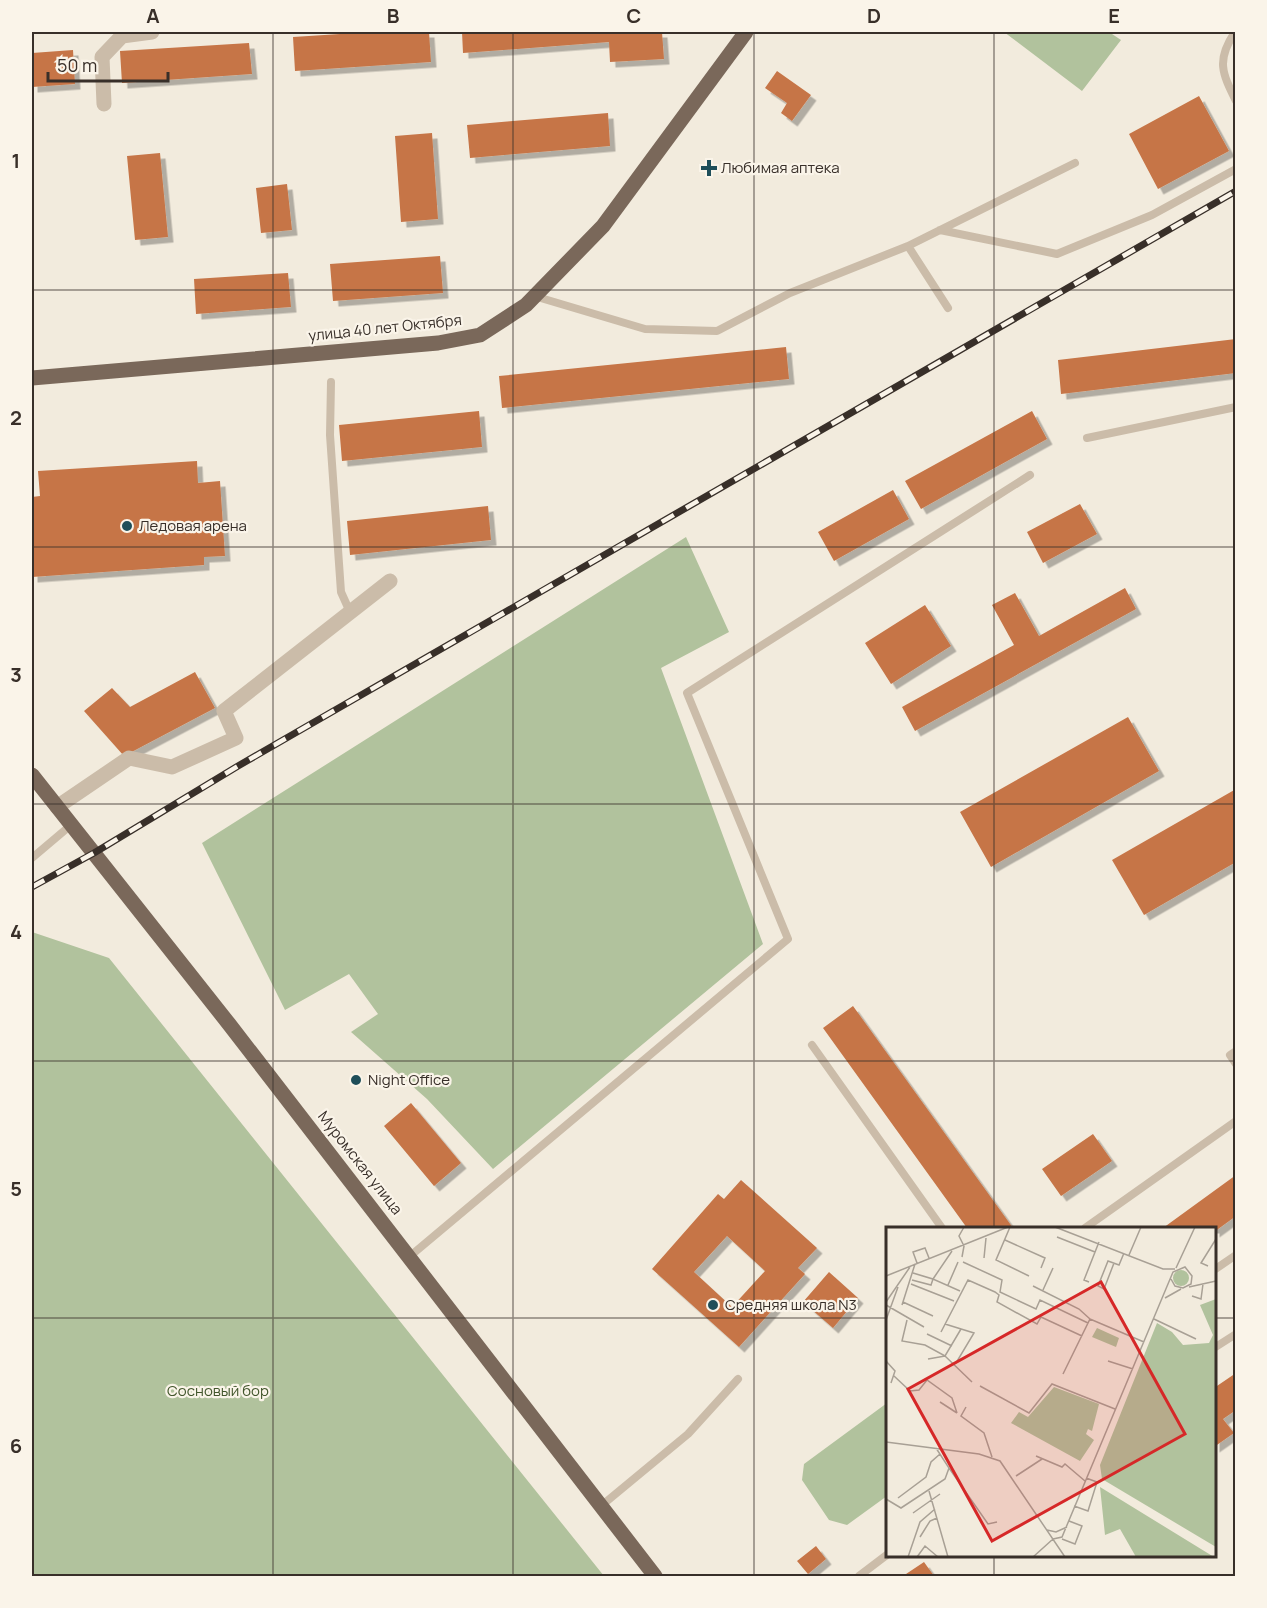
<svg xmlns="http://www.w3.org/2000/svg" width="1267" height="1608" font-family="Manrope,sans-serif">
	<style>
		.green { fill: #b1c29d }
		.building { fill: #c67547; fill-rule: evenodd; filter: url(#shadow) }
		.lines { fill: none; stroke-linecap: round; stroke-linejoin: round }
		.service { stroke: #cbbca9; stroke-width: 8 }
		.minor { stroke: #cbbca9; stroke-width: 15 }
		.primary { stroke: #7a685a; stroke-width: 15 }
		.rail-casing { stroke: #382f29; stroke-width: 7 }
		.rail { stroke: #faf4e9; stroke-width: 4.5; stroke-dasharray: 14; stroke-linecap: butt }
		.grid { fill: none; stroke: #382f29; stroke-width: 1.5; stroke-opacity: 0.55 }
		.poi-dot { fill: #1e4e59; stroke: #faf4e9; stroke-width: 2 }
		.labels { text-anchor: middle; stroke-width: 4.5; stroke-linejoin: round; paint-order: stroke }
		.poi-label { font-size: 15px; fill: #382f29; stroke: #faf4e9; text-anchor: start }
		.street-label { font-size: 15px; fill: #382f29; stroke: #faf4e9 }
		.park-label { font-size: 15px; fill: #42562c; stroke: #faf4e9 }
		.inset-road { fill: none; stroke: #a8a095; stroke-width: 1.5 }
		.view { fill: #d62828; fill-opacity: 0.15; stroke: #d62828; stroke-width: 3 }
		.inset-edge { fill: none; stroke: #382f29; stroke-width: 3 }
		.neatline { fill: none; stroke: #382f29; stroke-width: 2 }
		.grid-label { font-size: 20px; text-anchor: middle; font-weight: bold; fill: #382f29 }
	</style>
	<defs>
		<filter id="shadow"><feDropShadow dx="5.5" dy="5.5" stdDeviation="0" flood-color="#0004"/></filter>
	</defs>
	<rect width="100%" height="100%" fill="#f2ebdd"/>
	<path class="green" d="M 1004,32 L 1109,32 L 1121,40 L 1082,91 Z
		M 686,537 L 729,632 L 661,668 L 763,944 L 493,1169 L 427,1099 L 351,1032 L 378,1014 L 349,974 L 285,1010 L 202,843 Z
		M 32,932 L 109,958 L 604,1576 L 32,1576 Z
		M 887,1403 L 887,1496 L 847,1525 L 829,1520 L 802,1480 L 804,1464 Z"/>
	<path class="building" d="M 371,32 L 429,32 L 431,62 L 295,71 L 293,37 Z
		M 462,32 L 662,32 L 664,59 L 610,62 L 609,42 L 463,53 Z
		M 249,43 L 252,74 L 122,83 L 120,51 Z
		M 73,50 L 75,84 L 32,87 L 32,53 Z
		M 777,71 L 811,95 L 792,121 L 781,113 L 787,103 L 765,88 Z
		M 1199,96 L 1229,151 L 1158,189 L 1129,134 Z
		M 608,113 L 610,146 L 470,158 L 467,125 Z
		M 432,133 L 438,219 L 401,222 L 395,136 Z
		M 160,153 L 168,237 L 135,240 L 127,156 Z
		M 287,184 L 292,230 L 261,233 L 256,188 Z
		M 440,256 L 443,293 L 333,301 L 330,264 Z
		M 288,273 L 291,307 L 196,314 L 194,279 Z
		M 1236,339 L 1236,373 L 1061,394 L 1058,360 Z
		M 786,347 L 789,379 L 502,408 L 499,376 Z
		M 479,411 L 482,447 L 342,461 L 339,425 Z
		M 1032,411 L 1047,439 L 921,509 L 905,481 Z
		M 197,461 L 198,483 L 220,481 L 225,556 L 204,557 L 204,565 L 32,577 L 32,497 L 40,496 L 38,471 Z
		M 893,490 L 909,519 L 834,561 L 818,532 Z
		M 1080,504 L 1097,534 L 1043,563 L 1027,532 Z
		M 488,506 L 491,540 L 350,555 L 347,521 Z
		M 1125,588 L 1136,609 L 915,731 L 902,707 L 1014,645 L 992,605 L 1015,593 L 1039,636 Z
		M 925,605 L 951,646 L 891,684 L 865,643 Z
		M 195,672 L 215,708 L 124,756 L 84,711 L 112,688 L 130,707 Z
		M 1128,717 L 1159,771 L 991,867 L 960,812 Z
		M 1236,789 L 1236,862 L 1144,915 L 1112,860 Z
		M 853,1006 L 1013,1228 L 967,1228 L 823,1028 Z
		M 411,1103 L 461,1163 L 434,1186 L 384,1126 Z
		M 1093,1134 L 1112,1161 L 1061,1196 L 1042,1169 Z
		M 1236,1175 L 1236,1216 L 1214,1232 L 1214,1228 L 1163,1228 Z
		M 741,1180 L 817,1248 L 798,1268 L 805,1274 L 739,1347 L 652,1269 L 718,1194 L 724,1199 ZM 727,1236 L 765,1271 L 732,1307 L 694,1272 Z
		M 829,1272 L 858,1298 L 833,1328 L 803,1302 Z
		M 1236,1373 L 1236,1410 L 1223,1419 L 1234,1433 L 1214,1447 L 1214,1388 Z
		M 816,1546 L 826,1559 L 808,1574 L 797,1561 Z
		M 924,1562 L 934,1576 L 903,1576 Z"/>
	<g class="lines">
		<path class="service" d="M 1235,32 C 1216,60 1222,73 1236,101
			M 940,230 L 1057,254 L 1152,215 L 1236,169
			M 908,246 L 1075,163
			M 534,296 L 645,329 L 717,331 L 790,293 L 908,246 L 948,308
			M 331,382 L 330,435 L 341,592 L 350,612
			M 1087,438 L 1236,407
			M 32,858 L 71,825
			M 812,1045 L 942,1228
			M 1236,1051 L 1230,1055 L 1236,1064
			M 1085,1228 L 1236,1121
			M 409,1257 L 788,939 L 687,693 L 1030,475
			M 1214,1270 L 1236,1255
			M 1214,1348 L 1236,1334
			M 601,1506 L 688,1434 L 738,1379
			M 859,1576 L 888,1554"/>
		<path class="minor" d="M 104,104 L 102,57 L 122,36 L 152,32
			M 57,807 L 129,758 L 172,767 L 236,738 L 224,711 L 390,581"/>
		<path class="primary" d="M 32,378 L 438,343 L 480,335 L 526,305 L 603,226 L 746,32
			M 32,775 L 229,1024 L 655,1576"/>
		<defs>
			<path id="rail" d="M 32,887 L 94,853 L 238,766 L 1236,191"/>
		</defs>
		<use href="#rail" class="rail-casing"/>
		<use href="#rail" class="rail"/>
	</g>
	<path class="grid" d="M 273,32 L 273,1576M 513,32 L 513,1576M 754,32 L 754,1576M 994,32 L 994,1228M 32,290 L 1236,290M 32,547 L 1236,547M 32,804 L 1236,804M 32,1061 L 1236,1061M 32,1318 L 888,1318M 1214,1318 L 1236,1318M 994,1556 L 994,1576"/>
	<g class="poi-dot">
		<path d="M706 159h6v6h6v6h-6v6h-6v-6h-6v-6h6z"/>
		<circle cx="127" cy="526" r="6"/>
		<circle cx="356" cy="1080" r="6"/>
		<circle cx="713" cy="1305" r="6"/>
	</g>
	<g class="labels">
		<g class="poi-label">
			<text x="721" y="173">Любимая аптека</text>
			<text x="139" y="531">Ледовая арена</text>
			<text x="368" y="1085">Night Office</text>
			<text x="725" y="1310">Средняя школа N3</text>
		</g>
		<g class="street-label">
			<text transform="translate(385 328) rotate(-6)" y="5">улица 40 лет Октября</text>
			<text transform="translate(360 1163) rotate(52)" y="5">Муромская улица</text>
		</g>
		<g class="park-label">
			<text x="218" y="1396">Сосновый бор</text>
		</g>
	</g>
	<g transform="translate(886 1227)">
		<rect width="330" height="330" fill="#f2ebdd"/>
		<path d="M287 51a8 8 0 1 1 16 0a8 8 0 1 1-16 0ZM 330,72 L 330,320 L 216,252 L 214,238 L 271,96 L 286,105 L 297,118 L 323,116 L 327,108 L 314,78 ZM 211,101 L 233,111 L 230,120 L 206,110 ZM 168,160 L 213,177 L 206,204 L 202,202 L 200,207 L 208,213 L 194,234 L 125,196 L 133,185 L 142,190 ZM 214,260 L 328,330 L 250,330 L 234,302 L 219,308 Z" fill="#b1c29d"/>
		<path class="inset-road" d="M 124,0 L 110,33 L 143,49M 169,0 L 277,42 L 289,42M 171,10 L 209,25M 119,13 L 159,31 L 155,41M 243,28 L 255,0M 76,30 L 78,19 L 73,9 L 78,0M 98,31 L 100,11M 77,35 L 116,53 L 114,65 L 150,82 L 154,73 L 202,96M 31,36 L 27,25 L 39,21 L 43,31M 228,36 L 218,62 L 212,59 L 222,34 L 233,38 L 238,26M 322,39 L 315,36 L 330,12M 290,41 L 309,0M 27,46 L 47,52 L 66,24M 0,49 L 122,0M 26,53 L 45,58 L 47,52 L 74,64M 203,55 L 198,53 L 213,15M 25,57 L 68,74M 62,58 L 72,35M 147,59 L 193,82 L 204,92M 303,60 L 330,54M 157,63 L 167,41M 306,69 L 315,72 L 317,57M 279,71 L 295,62M 0,75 L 24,40M 17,75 L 47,89M 0,78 L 38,100M 16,78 L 29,37M 268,92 L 310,112M 0,93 L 12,60M 21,93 L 16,114 L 39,118 L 59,129 L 75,102M 59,97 L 88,106 L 70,136M 55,105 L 82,53 L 109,65 L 113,68 L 111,75 L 151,97 L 155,90 L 196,109M 41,107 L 66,119M 42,132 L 59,129 L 86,155M 0,134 L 9,144 L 5,156M 222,134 L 247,142M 177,147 L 204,92 L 258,115M 8,149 L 24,164 L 33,163 L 41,153 L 66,171 L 71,186M 94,159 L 143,186 L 166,157 L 229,182M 54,175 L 71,186M 80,180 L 75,189 L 98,206 L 106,230M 0,215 L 93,227 L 114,234 L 179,330M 150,229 L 176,240 L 179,237 L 199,254M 63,241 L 102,297 L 111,295M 130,249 L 156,232M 43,264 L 62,330M 12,271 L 40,250 L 45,235 L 54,227M 0,272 L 15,281 L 59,252 L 63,241 L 50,221M 188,279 L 202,284 L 211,255 L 200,251M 27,286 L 54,267M 161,303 L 170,305 L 181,300M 34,310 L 44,294 L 51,291M 167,312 L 176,310 L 287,45 L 299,40 L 306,49 L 305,57 L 297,61 L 289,59 L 285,52M 176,312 L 189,317 L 196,299 L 183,294M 22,330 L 34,295 L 49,282M 31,330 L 39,319 L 52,330M 147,330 L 167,312"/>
		<path class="view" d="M 215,55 L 299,207 L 106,314 L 22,162 Z"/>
		<rect width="330" height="330" class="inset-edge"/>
	</g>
	<rect width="1267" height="1608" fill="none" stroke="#faf4e9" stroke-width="66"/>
	<path d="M48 72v9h120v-9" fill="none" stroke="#382f29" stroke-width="3"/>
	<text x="57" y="72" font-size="18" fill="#382f29" stroke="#faf4e9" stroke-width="4.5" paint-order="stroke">50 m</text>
	<rect x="33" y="33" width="1201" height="1542" class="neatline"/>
	<g class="grid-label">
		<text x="153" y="23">A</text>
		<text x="393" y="23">B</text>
		<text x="634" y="23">C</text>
		<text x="874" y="23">D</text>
		<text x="1114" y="23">E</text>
		<text x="16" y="168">1</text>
		<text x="16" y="425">2</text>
		<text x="16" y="682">3</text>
		<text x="16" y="939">4</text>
		<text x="16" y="1196">5</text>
		<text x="16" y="1453">6</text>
	</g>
</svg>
